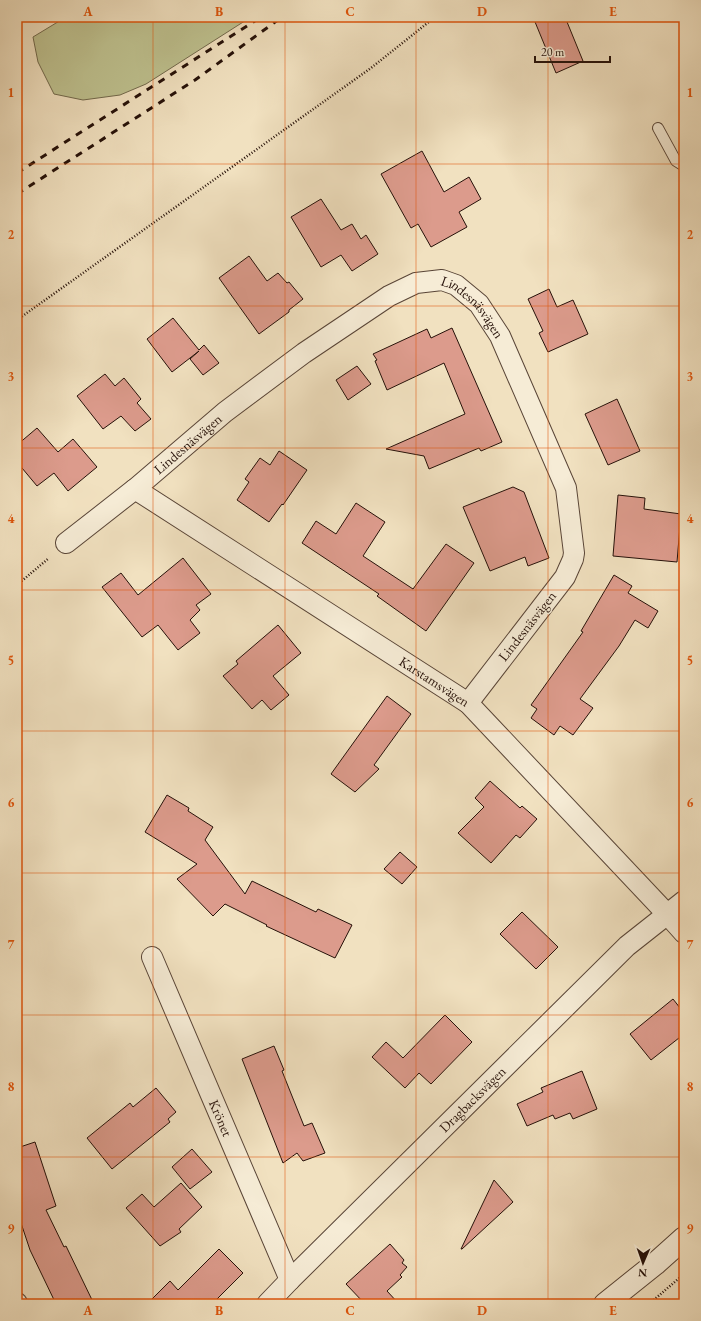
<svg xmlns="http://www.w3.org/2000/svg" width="701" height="1321" font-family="'EB Garamond',serif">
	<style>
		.green { fill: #bec18f; stroke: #72694c }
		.building { fill: #dc9b8c; stroke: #261109 }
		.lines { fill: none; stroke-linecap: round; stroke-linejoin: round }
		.service-casing { stroke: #594537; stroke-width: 12 }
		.minor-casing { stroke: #594537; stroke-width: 22 }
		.tertiary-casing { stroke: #594537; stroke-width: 24 }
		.path { stroke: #261109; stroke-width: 2.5; stroke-dasharray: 1 2; stroke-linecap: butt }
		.service { stroke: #f6ecd6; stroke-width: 10 }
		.minor { stroke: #f6ecd6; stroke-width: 20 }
		.tertiary { stroke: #f6ecd6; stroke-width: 22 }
		.rail { stroke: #261109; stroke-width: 3; stroke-dasharray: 7 7; stroke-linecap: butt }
		.grid { fill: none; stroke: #de550c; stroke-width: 1; stroke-opacity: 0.55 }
		.labels { text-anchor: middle; stroke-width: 3; stroke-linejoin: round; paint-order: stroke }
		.street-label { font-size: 14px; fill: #261109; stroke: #f6ecd6 }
		.neatline { fill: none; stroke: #de550c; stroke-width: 1.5 }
		.grid-label { font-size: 13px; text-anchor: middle; font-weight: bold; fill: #de550c }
	</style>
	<rect width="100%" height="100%" fill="#f1e1c0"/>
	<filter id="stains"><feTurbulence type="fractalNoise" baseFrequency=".005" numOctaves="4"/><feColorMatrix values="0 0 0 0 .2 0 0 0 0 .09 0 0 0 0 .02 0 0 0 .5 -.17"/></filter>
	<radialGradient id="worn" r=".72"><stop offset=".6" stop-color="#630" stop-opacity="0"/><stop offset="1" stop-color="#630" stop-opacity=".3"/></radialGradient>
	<path class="green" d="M 63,17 L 251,17 L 146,84 L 120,95 L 83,100 L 54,94 L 38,62 L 33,37 L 61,20 Z"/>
	<path class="building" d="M 533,17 L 565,17 L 583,61 L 556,73 Z
		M 422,151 L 444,192 L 469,177 L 481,199 L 459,212 L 467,227 L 431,247 L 418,224 L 411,228 L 381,174 Z
		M 321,199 L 341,230 L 352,224 L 361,239 L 366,235 L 378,254 L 352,271 L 341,255 L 321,267 L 291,217 Z
		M 249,256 L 267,281 L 278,273 L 287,283 L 289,282 L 303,299 L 289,310 L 289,312 L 259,334 L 219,278 Z
		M 549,289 L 557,307 L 573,300 L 588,334 L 548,352 L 539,333 L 543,331 L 528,299 Z
		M 173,318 L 199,350 L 204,345 L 219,363 L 203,375 L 190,359 L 199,351 L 172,372 L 147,339 Z
		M 452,328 L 502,442 L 481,451 L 479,448 L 429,469 L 424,456 L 386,449 L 465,414 L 444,363 L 387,390 L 375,361 L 377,360 L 373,354 L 427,329 L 431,338 Z
		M 357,366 L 371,384 L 348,400 L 336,380 Z
		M 105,374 L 115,386 L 124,378 L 141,399 L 137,403 L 151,419 L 135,431 L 121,416 L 103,429 L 77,396 Z
		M 617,399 L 640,451 L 608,465 L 585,414 Z
		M 37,428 L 58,452 L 73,439 L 97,467 L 68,491 L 54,473 L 37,486 L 17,462 L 17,445 Z
		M 279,451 L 307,470 L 283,505 L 282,504 L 269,522 L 237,500 L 249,482 L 245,479 L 260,458 L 270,465 Z
		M 513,487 L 524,492 L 549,558 L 528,566 L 525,557 L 490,571 L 463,507 Z
		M 618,495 L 645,498 L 644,509 L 681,514 L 677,562 L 613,556 Z
		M 356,503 L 385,522 L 363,556 L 413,589 L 446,544 L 474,563 L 426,631 L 377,596 L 379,594 L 302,543 L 316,521 L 336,534 Z
		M 183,558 L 211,594 L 196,605 L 200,610 L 190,620 L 200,633 L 178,650 L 158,625 L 142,637 L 102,587 L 121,573 L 138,595 Z
		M 614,575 L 632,586 L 628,593 L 658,611 L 648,628 L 635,620 L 619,646 L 580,699 L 593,708 L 573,735 L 560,726 L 554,735 L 531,718 L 537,709 L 531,705 L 583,632 L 581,631 Z
		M 278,625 L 301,653 L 273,676 L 289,695 L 271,710 L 262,700 L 252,709 L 223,676 L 238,664 L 236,661 Z
		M 387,696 L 411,714 L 374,765 L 379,769 L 355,792 L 331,774 Z
		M 490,781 L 520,808 L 522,806 L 537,819 L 520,838 L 516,835 L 491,863 L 458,833 L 484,807 L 475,798 Z
		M 167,795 L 189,808 L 188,811 L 213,827 L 205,840 L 245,894 L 252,881 L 316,912 L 318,909 L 352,925 L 335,958 L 266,926 L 267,925 L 225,904 L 213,916 L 177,879 L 197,864 L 145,832 Z
		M 400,852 L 417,867 L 402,884 L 384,869 Z
		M 522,912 L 558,947 L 536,969 L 500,934 Z
		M 673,999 L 684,1013 L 684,1034 L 651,1060 L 630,1034 Z
		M 445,1015 L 472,1042 L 431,1084 L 419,1073 L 405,1088 L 372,1057 L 386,1042 L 403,1058 Z
		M 274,1046 L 284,1070 L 282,1071 L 304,1126 L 312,1123 L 325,1153 L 303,1161 L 297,1153 L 283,1163 L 242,1059 Z
		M 582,1071 L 597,1109 L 573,1119 L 570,1113 L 555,1119 L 553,1115 L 527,1126 L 517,1104 L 543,1092 L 541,1088 Z
		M 156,1088 L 176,1112 L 168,1119 L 170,1122 L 112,1169 L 87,1138 L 130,1103 L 133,1107 Z
		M 35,1142 L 56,1206 L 46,1210 L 64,1247 L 66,1246 L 94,1304 L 56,1304 L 30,1250 L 17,1211 L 17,1148 Z
		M 192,1149 L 212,1172 L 190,1189 L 172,1167 Z
		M 494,1180 L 513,1202 L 462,1249 L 461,1249 Z
		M 181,1183 L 202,1207 L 179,1229 L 181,1232 L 160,1246 L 126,1208 L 142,1194 L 154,1207 Z
		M 390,1244 L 404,1260 L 402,1263 L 407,1267 L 400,1275 L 402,1277 L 387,1291 L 399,1304 L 365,1304 L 346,1284 Z
		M 219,1249 L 243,1273 L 212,1304 L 147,1304 L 170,1281 L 178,1290 Z"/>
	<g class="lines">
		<defs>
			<path id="service" d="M 658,128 L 676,161 L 684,166"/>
			<g id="minor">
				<path id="s1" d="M 135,489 L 468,703 L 667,914 L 684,933"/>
				<path id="s2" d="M 66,543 L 135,489 L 225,412 L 304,353 L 389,296 L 416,283 L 442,280 L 456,285 L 479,304 L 500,336 L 566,488 L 574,553 L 573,559 L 565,577 L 468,703"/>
				<path id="s3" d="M 152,957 L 290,1280"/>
				<path d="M 17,1303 L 17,1304"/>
				<path id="s4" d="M 267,1304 L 290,1280 L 627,946 L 684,901"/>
			</g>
			<path id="tertiary" d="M 605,1304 L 655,1264 L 684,1238"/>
		</defs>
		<use href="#service" class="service-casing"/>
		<use href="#minor" class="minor-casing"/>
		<use href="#tertiary" class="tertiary-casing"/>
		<path class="path" d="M 17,320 L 371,68 L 435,17
			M 17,585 L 49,558
			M 649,1304 L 684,1274"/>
		<use href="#service" class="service"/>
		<use href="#minor" class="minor"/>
		<use href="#tertiary" class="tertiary"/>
		<path class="rail" d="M 17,173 L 261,17
			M 17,194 L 195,80 L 282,17"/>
	</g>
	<path class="grid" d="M 153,17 L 153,1304M 285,17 L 285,1304M 416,17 L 416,1304M 548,17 L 548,1304M 17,164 L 684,164M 17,306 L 684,306M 17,448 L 684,448M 17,590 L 684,590M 17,731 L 684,731M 17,873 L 684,873M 17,1015 L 684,1015M 17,1157 L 684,1157"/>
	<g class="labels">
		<g class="street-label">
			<text dy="5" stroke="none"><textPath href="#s2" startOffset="505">Lindesnäsvägen</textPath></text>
			<text dy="5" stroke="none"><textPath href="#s2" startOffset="157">Lindesnäsvägen</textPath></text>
			<text transform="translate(527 626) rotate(-52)" y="5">Lindesnäsvägen</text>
			<text dy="5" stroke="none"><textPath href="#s1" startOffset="356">Karstamsvägen</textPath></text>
			<text dy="5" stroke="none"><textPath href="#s4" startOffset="290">Dragbacksvägen</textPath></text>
			<text dy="5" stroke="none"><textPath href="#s3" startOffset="175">Krönet</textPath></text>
		</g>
	</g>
	<rect width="701" height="1321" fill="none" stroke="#f1e1c0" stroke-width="44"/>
	<g transform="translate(643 1263) rotate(182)" stroke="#f6ecd6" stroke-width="3" paint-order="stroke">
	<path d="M0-3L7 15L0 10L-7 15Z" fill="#261109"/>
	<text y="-6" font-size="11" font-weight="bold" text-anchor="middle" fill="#261109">N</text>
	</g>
	<path d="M535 56v6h75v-6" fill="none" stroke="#261109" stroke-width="2"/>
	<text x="541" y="56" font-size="12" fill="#261109" stroke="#f6ecd6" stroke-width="3" paint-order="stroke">20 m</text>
	<rect x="22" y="22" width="657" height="1277" class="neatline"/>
	<g class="grid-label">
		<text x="88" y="16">A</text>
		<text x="219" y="16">B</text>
		<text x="350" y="16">C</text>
		<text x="482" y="16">D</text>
		<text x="613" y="16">E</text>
		<text x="11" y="97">1</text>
		<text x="690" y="97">1</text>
		<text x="11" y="239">2</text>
		<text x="690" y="239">2</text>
		<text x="11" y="381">3</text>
		<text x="690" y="381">3</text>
		<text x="11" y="523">4</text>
		<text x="690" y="523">4</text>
		<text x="11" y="665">5</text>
		<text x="690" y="665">5</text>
		<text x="11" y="807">6</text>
		<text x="690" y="807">6</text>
		<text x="11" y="949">7</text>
		<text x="690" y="949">7</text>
		<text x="11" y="1091">8</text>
		<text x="690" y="1091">8</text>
		<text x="11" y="1233">9</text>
		<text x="690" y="1233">9</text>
		<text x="88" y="1315">A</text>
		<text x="219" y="1315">B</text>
		<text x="350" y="1315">C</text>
		<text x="482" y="1315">D</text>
		<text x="613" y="1315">E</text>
	</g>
	<rect width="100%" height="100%" filter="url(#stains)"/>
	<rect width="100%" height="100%" fill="url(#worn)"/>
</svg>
